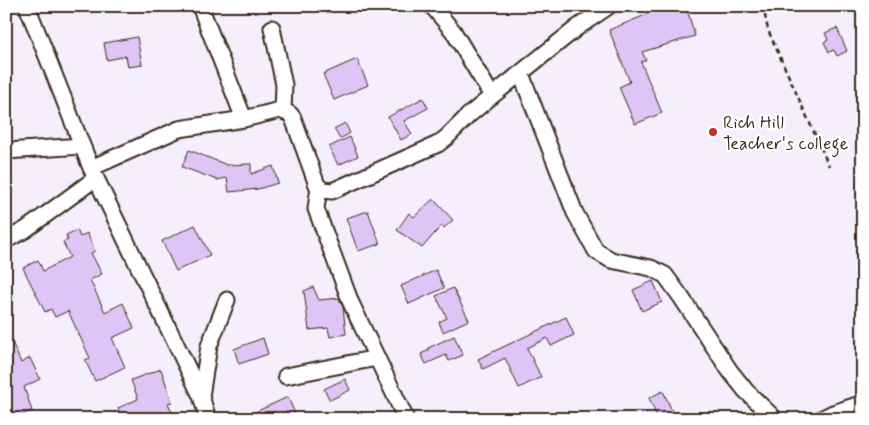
<svg xmlns="http://www.w3.org/2000/svg" width="869" height="425" font-family="Mynerve,sans-serif">
	<style>
		.building { fill: #dec5f5; stroke: #3b2a1e }
		.lines { fill: none; stroke-linecap: round; stroke-linejoin: round }
		.minor-casing { stroke: #3b2a1e; stroke-width: 19 }
		.path { stroke: #3b2a1e; stroke-width: 2.5; stroke-dasharray: 5 4; stroke-linecap: butt }
		.minor { stroke: #fff; stroke-width: 15 }
		.poi-dot { fill: #c8321e; stroke: #fff; stroke-width: 2 }
		.labels { text-anchor: middle; stroke-width: 4.5; stroke-linejoin: round; paint-order: stroke }
		.poi-label { font-size: 18px; fill: #3b2a1e; stroke: #fff; text-anchor: start }
	</style>
	<rect width="100%" height="100%" fill="#f5eefc"/>
	<filter id="ink" filterUnits="userSpaceOnUse"><feTurbulence type="fractalNoise" baseFrequency=".02" numOctaves="2"/><feDisplacementMap in="SourceGraphic" scale="10" xChannelSelector="R" yChannelSelector="G"/><feConvolveMatrix kernelMatrix="1 2 1 2 8 2 1 2 1" color-interpolation-filters="sRGB"/></filter>
	<g filter="url(#ink)">
		<path class="building" d="M 662,6 L 686,6 L 695,36 L 642,52 L 646,60 L 641,62 L 662,113 L 635,124 L 619,87 L 630,82 L 609,30 L 648,14 L 647,11 Z
			M 837,28 L 847,51 L 837,56 L 834,50 L 829,52 L 824,42 L 828,40 L 825,33 Z
			M 137,37 L 142,65 L 128,67 L 126,56 L 107,60 L 104,43 Z
			M 357,59 L 368,85 L 334,100 L 323,74 Z
			M 423,98 L 428,108 L 404,121 L 412,134 L 401,140 L 388,117 Z
			M 345,123 L 350,133 L 340,139 L 334,129 Z
			M 350,137 L 358,156 L 338,165 L 329,147 Z
			M 189,150 L 227,165 L 251,164 L 251,174 L 273,166 L 278,183 L 258,189 L 229,192 L 227,178 L 217,180 L 182,167 Z
			M 433,199 L 453,220 L 444,228 L 442,225 L 422,248 L 397,230 L 409,213 L 414,217 Z
			M 368,211 L 380,244 L 358,251 L 346,218 Z
			M 195,225 L 210,255 L 176,271 L 162,241 Z
			M 77,230 L 80,237 L 87,233 L 95,251 L 91,253 L 102,274 L 90,280 L 105,312 L 123,303 L 134,328 L 112,338 L 125,367 L 95,381 L 85,360 L 90,358 L 68,311 L 55,317 L 51,309 L 45,312 L 23,268 L 38,260 L 43,271 L 70,257 L 63,242 L 68,240 L 66,235 Z
			M 436,270 L 444,288 L 409,304 L 401,286 Z
			M 653,281 L 662,302 L 642,311 L 633,290 Z
			M 313,287 L 319,300 L 339,298 L 343,307 L 346,334 L 330,337 L 328,328 L 309,330 L 304,291 Z
			M 453,288 L 469,320 L 443,332 L 439,322 L 447,318 L 436,296 Z
			M 566,317 L 574,335 L 551,346 L 547,338 L 527,348 L 541,377 L 519,388 L 505,358 L 483,369 L 478,359 Z
			M 6,328 L 21,363 L 30,358 L 40,379 L 24,387 L 32,411 L 11,419 L 6,419 Z
			M 454,336 L 463,355 L 449,361 L 446,355 L 426,364 L 421,354 L 429,350 L 428,348 Z
			M 263,338 L 268,354 L 239,364 L 234,349 Z
			M 161,369 L 172,402 L 168,403 L 175,419 L 122,419 L 118,408 L 138,399 L 131,380 Z
			M 345,379 L 350,390 L 330,400 L 324,389 Z
			M 663,391 L 673,413 L 658,419 L 649,398 Z
			M 288,397 L 297,419 L 240,419 Z"/>
		<g class="lines">
			<defs>
				<path id="minor" d="M 27,6 L 91,168 L 201,396 L 208,419
					M 200,6 L 244,119
					M 432,6 L 453,31 L 492,96
					M 272,28 L 284,85 L 283,111
					M 521,74 L 575,213 L 596,251 L 611,260 L 651,268 L 665,275 L 681,297 L 730,371 L 746,391 L 775,419
					M 6,151 L 82,146
					M 91,168 L 179,129 L 244,119 L 280,110 L 290,114 L 293,118 L 317,185 L 323,190 L 332,191 L 438,144 L 447,137 L 469,115 L 492,96 L 578,27 L 609,6
					M 319,187 L 316,209 L 351,303 L 406,419
					M 6,240 L 25,230 L 96,178
					M 286,376 L 377,358
					M 201,396 L 209,346 L 227,300
					M 821,419 L 833,413 L 863,403"/>
			</defs>
			<use href="#minor" class="minor-casing"/>
			<path class="path" d="M 763,6 L 768,30 L 829,166"/>
			<use href="#minor" class="minor"/>
		</g>
	</g>
	<circle class="poi-dot" cx="713" cy="132" r="5"/>
	<g class="labels">
		<g class="poi-label">
			<text x="723" y="128">Rich Hill<tspan x="723" dy="21">Teacher's college</tspan></text>
		</g>
	</g>
	<rect width="869" height="425" fill="none" stroke="#fff" stroke-width="25"/>
	<rect x="12" y="12" width="844" height="400" fill="none" stroke="#3b2a1e" stroke-width="2" filter="url(#ink)"/>
</svg>
